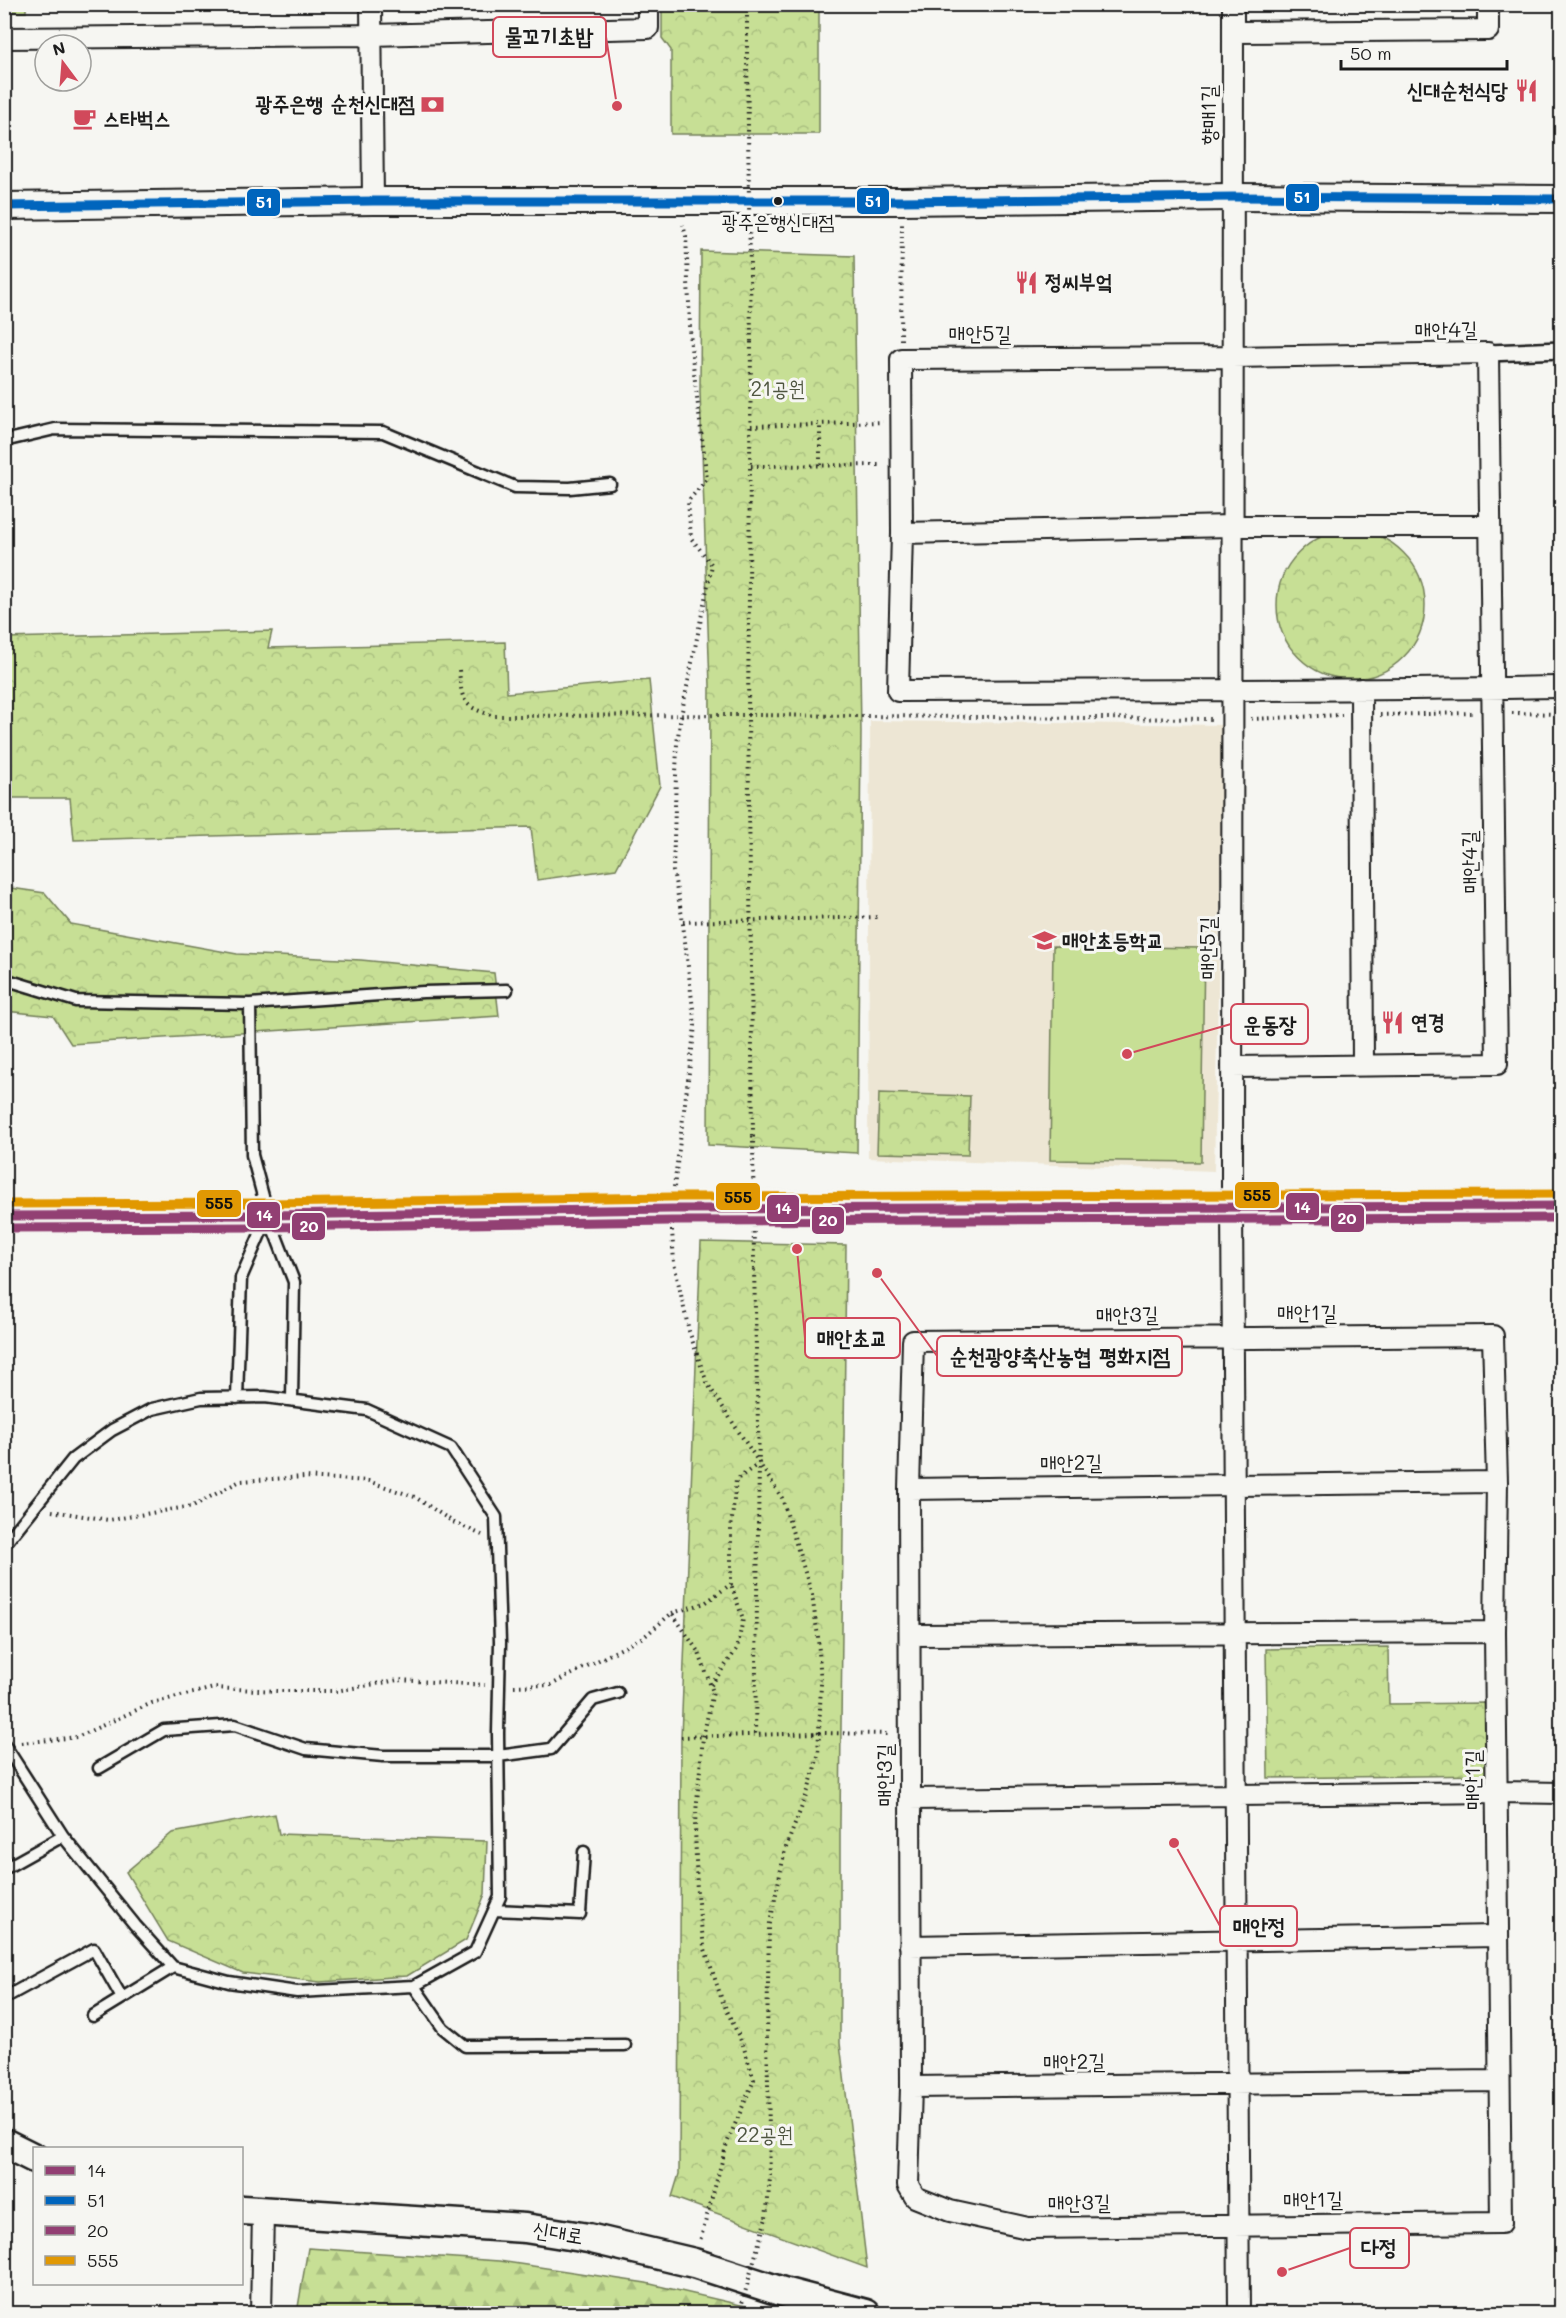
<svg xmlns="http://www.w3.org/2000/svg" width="1566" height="2318" font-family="Mali,'Poor Story',sans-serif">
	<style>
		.built { fill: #ede6d4 }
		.forest { fill: url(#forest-firs); stroke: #727e58; stroke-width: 1.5 }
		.park { fill: url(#park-crowns); stroke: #727e58; stroke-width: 1.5 }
		.pitch { fill: #c7df95; stroke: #727e58; stroke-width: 1.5 }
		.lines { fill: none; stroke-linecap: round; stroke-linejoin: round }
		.service-casing { stroke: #1c1c1c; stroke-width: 15 }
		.pedestrian-casing { stroke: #1c1c1c; stroke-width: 20 }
		.minor-casing { stroke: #1c1c1c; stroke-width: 24 }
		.tertiary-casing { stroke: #1c1c1c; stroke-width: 30 }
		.secondary-casing { stroke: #1c1c1c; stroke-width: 33 }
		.path { stroke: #1c1c1c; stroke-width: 4; stroke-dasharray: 1.5 4.5; stroke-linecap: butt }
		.service { stroke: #f6f6f2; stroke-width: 10 }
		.pedestrian { stroke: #f6f6f2; stroke-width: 15 }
		.minor { stroke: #f6f6f2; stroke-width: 20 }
		.tertiary { stroke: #f6f6f2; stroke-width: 26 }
		.secondary { stroke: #f6f6f2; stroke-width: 28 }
		.path-bridge { stroke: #1c1c1c; stroke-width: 4; stroke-dasharray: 1.5 4.5; stroke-linecap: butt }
		.bus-1-casing { stroke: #f6f6f2; stroke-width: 14 }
		.bus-2-casing { stroke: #f6f6f2; stroke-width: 14 }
		.bus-3-casing { stroke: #f6f6f2; stroke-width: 14 }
		.bus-4-casing { stroke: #f6f6f2; stroke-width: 14 }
		.bus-1 { stroke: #923f73; stroke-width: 9 }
		.bus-2 { stroke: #0065bd; stroke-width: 9 }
		.bus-3 { stroke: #923f73; stroke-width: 9 }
		.bus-4 { stroke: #e19803; stroke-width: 9 }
		.bus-dot { fill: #1c1c1c; stroke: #f6f6f2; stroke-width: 2 }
		.labels { text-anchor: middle; stroke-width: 6; stroke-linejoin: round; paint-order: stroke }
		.bus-label { font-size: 20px; fill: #1c1c1c; stroke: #f6f6f2 }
		.poi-label { font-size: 21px; font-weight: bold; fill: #1c1c1c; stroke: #f6f6f2; text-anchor: start }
		.street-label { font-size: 21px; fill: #1c1c1c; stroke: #f6f6f2 }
		.park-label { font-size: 21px; fill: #4f5640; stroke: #f6f6f2 }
		.leader { fill: none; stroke: #d1495b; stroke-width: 2 }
		.callout-dot { fill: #d1495b; stroke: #f6f6f2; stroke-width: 2 }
		.callout { fill: #f6f6f2; stroke: #d1495b; stroke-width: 2 }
		.callout-label { font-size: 22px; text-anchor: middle; font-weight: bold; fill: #1c1c1c }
		.line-badge { stroke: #f6f6f2; stroke-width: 2 }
		.badge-label { font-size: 16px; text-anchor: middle; font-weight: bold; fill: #fff }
		.pale-badge-label { font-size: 16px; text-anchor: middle; font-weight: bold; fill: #111 }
	</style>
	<defs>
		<pattern id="forest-firs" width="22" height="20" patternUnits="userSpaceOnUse" patternTransform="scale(1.5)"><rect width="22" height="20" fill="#c7df95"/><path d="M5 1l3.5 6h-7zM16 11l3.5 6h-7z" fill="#aabf80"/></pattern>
		<pattern id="park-crowns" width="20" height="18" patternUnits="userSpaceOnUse" patternTransform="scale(1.5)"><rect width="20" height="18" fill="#c7df95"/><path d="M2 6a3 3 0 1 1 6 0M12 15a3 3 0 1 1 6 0" fill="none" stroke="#aabf80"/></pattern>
	</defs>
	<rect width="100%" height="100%" fill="#f6f6f2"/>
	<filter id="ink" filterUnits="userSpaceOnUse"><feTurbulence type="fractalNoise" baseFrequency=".0167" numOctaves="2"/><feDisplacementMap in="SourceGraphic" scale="12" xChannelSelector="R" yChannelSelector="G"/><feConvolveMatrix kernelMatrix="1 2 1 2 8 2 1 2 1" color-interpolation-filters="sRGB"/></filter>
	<g filter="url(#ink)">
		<path class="built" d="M 870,721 L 1224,725 L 1214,1171 L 868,1158 Z"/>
		<path class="forest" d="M 308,2248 L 499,2261 L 646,2283 L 775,2313 L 297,2313 Z"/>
		<path class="park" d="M 5,4 L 26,5 L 26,12 L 5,12 Z
			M 662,5 L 819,5 L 819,134 L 671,134 L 671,50 L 662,38 Z
			M 701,251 L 854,256 L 861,732 L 857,1153 L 708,1145 L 710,686 L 700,391 Z
			M1277 605a74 74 0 1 1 148 0a74 74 0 1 1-148 0Z
			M 272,631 L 268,648 L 505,642 L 507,693 L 649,680 L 660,786 L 616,869 L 537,880 L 531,827 L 74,840 L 70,798 L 5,798 L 5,638 Z
			M 4,887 L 45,893 L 71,924 L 237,954 L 361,960 L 494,973 L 499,1016 L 71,1044 L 53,1016 L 5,1011 Z
			M 879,1093 L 970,1096 L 968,1155 L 877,1153 Z
			M 701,1242 L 846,1245 L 840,1822 L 840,2043 L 867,2268 L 672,2197 L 679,2174 L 681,1737 Z
			M 1388,1647 L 1389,1704 L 1486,1703 L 1487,1775 L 1268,1778 L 1266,1649 Z
			M 275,1814 L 279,1834 L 487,1841 L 485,1894 L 466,1940 L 407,1976 L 320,1982 L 243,1973 L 168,1941 L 126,1872 L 172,1833 Z"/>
		<path class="pitch" d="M 1053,946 L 1204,948 L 1201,1162 L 1050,1160 Z"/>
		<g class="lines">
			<defs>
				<path id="service" d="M 4,441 L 55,429 L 383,432 L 515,487 L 570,488 L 610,484
					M 4,979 L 76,1001 L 250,1004 L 252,1155 L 268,1215 L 294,1282 L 292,1399
					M 250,1004 L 423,992 L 507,990
					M 237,1398 L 241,1278 L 268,1216
					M 4,1545 L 73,1459 L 112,1430 L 152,1409 L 201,1398 L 265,1397 L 367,1410 L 451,1448 L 496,1517 L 500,1642 L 498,1733 L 500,1897 L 475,1952 L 414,1986 L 354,1989 L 297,1992 L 229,1982 L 173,1967
					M 4,1744 L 63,1836 L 4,1869
					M 99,1768 L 164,1730 L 235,1725 L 306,1749 L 383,1756 L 498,1756 L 551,1749 L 593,1700 L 618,1693
					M 63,1836 L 135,1925 L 173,1967 L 93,2016
					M 494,1910 L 580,1914 L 584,1852
					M 414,1986 L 443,2028 L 465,2046 L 625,2045
					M 4,1998 L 94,1949 L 122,1998"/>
				<path id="pedestrian" d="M 1488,353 L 1562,350"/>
				<path id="minor" d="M 371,4 L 373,201
					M 1233,4 L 1232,1206 L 1239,2314
					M 1233,32 L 1488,30 L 1488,4
					M 4,38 L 371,35 L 648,28 L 648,4
					M 902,533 L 1232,526 L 1490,526
					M 1361,689 L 1363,1065
					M 1232,1067 L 1497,1064 L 1488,353 L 1232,357 L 901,359 L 902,533 L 898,691 C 1119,690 1340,691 1562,687
					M 1493,1336 L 1497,1482 L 1495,1632 L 1501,2223 L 1028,2228 L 950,2211 L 915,2197 L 908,2185 L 911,2087 L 909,1489 L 913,1341 Z
					M 909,1489 L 1497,1482
					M 910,1635 L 1495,1632
					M 910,1799 L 1497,1792 L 1562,1793
					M 910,1946 L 1497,1936
					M 911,2087 L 1499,2081
					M 261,2314 L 263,2212"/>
				<path id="tertiary" d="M 4,206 L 373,201 L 902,201 L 1233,197 L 1562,199
					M 4,1216 L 268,1215 L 672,1209 L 1562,1206"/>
				<path id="secondary" d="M 4,2143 L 34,2158
					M 242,2210 L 525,2228 L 588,2238 L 694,2263 L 783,2292 L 866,2314"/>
			</defs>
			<use href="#service" class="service-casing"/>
			<use href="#pedestrian" class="pedestrian-casing"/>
			<use href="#minor" class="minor-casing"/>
			<use href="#tertiary" class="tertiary-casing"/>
			<use href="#secondary" class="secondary-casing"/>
			<path class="path" d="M 747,4 L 747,58
				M 901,340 L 902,224
				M 751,342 L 748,715 L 753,1136
				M 751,426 L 883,422
				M 820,465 L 820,424
				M 751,466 L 883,465
				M 459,670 C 462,702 462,706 494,716 L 748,715 L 1213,719
				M 1512,713 L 1562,714
				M 1380,715 L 1474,713
				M 1251,719 L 1342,715
				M 683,922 L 880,917
				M 674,1187 L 695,1026 L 682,916 L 673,871 L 677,743 L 681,716 L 712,565 L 691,538 L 688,501 L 707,479 L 691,348 L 686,236 L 683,225
				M 672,1230 L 674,1263 L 689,1331 L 707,1383 L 782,1498 L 812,1595 L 818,1637 L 821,1683 L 818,1756 L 809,1788 L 785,1850 L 769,1928 L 767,2036 L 770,2179 L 766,2218
				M 754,1270 L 759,1463 L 755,1736
				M 52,1511 L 109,1520 L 193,1506 L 240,1481 L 304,1477 L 368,1481 L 415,1497 L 453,1522 L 482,1535
				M 672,1613 L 705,1603 L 731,1584 L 731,1529 L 736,1480 L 758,1464
				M 711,1685 L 737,1649 L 743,1619 L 731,1584
				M 514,1686 L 551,1685 L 645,1636 L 672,1613 L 699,1653 L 713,1692 L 703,1737 L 695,1823 L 697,1895 L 704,1946 L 722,2000 L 743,2045 L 754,2080 L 727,2143 L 700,2241
				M 681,1737 L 819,1733 L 890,1734
				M 21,1743 L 77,1737 L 152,1703 L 214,1688 L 278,1691 L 336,1691 L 398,1680 L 485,1685"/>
			<use href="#service" class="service"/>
			<use href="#pedestrian" class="pedestrian"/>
			<use href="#minor" class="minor"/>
			<use href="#tertiary" class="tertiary"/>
			<use href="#secondary" class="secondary"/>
			<path class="path-bridge" d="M 747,58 L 751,342
				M 753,1136 L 754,1270
				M 739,2314 L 766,2218"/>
			<defs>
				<path id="bus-1" d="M 4,1216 L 268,1215 L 672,1209 L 1562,1206"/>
				<path id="bus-2" d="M 4,206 L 373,201 L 902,201 L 1233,197 L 1562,199"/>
				<path id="bus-3" d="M 4,1228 L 268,1227 L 672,1221 L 1562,1218"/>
				<path id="bus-4" d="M 4,1204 L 268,1203 L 672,1197 L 1562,1194"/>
			</defs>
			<use href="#bus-1" class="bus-1-casing"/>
			<use href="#bus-2" class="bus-2-casing"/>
			<use href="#bus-3" class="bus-3-casing"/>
			<use href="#bus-4" class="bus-4-casing"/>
			<use href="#bus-1" class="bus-1"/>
			<use href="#bus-2" class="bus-2"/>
			<use href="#bus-3" class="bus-3"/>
			<use href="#bus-4" class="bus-4"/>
		</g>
	</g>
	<defs>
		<symbol id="restaurant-bare" viewBox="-9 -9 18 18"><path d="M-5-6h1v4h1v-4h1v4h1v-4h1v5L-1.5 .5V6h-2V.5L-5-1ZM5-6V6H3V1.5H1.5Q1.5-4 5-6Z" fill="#d1495b" stroke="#f6f6f2" stroke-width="2.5" paint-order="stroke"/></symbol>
		<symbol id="bank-bare" viewBox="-9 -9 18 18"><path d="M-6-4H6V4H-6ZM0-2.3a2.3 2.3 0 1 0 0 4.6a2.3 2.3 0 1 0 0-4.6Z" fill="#d1495b" stroke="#f6f6f2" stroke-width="2.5" paint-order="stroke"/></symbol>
		<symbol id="cafe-bare" viewBox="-9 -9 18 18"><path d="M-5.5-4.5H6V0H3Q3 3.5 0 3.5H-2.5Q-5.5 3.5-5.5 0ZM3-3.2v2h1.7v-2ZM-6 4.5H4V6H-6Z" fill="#d1495b" stroke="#f6f6f2" stroke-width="2.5" paint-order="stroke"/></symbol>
		<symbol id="school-bare" viewBox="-9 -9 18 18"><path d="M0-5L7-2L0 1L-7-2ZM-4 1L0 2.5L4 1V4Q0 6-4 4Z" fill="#d1495b" stroke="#f6f6f2" stroke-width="2.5" paint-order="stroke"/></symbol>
	</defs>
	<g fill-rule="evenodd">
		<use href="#restaurant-bare" x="1510" y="74" width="33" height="33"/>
		<use href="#bank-bare" x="416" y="88" width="33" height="33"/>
		<use href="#cafe-bare" x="68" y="102" width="33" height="33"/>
		<use href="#restaurant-bare" x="1010" y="266" width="33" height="33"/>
		<use href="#school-bare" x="1028" y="924" width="33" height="33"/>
		<use href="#restaurant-bare" x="1376" y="1006" width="33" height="33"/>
	</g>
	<circle class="bus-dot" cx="778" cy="201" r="5"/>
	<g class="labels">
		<g class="bus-label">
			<text x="778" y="229">광주은행신대점</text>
		</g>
		<g class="poi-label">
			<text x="1508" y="98" text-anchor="end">신대순천식당</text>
			<text x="415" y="111" text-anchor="end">광주은행 순천신대점</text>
			<text x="103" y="126">스타벅스</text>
			<text x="1045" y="289">정씨부엌</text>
			<text x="1062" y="948">매안초등학교</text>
			<text x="1411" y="1029">연경</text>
		</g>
		<g class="street-label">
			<text transform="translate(1209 115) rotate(-90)" y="7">향매1길</text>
			<text transform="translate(1446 330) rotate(-1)" y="7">매안4길</text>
			<text x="980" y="341">매안5길</text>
			<text transform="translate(1470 862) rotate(-91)" y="7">매안4길</text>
			<text transform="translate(1208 948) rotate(-90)" y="7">매안5길</text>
			<text x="1307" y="1320">매안1길</text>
			<text transform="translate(1127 1315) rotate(-1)" y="7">매안3길</text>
			<text transform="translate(1071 1463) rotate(-1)" y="7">매안2길</text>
			<text transform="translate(885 1775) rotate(-90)" y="7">매안3길</text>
			<text transform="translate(1473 1780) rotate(-90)" y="7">매안1길</text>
			<text transform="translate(1074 2062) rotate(-1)" y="7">매안2길</text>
			<text transform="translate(1313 2200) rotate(-1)" y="7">매안1길</text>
			<text transform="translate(1079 2203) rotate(-1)" y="7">매안3길</text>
			<text transform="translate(558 2233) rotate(9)" y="7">신대로</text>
		</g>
		<g class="park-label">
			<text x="778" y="396">21공원</text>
			<text x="765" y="2142">22공원</text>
		</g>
	</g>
	<path class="leader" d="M617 106L606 37M1127 1054L1231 1024M797 1249L805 1338M877 1273L937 1356M1174 1843L1220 1926M1282 2272L1350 2248"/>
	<g class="callout-dot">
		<circle cx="617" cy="106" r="6"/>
		<circle cx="1127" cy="1054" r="6"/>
		<circle cx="797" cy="1249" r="6"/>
		<circle cx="877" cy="1273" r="6"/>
		<circle cx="1174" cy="1843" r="6"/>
		<circle cx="1282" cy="2272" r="6"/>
	</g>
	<g class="callout">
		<rect x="493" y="17" width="113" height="40" rx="6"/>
		<rect x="1231" y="1004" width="77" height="40" rx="6"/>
		<rect x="805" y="1318" width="95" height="40" rx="6"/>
		<rect x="937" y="1336" width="245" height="40" rx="6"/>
		<rect x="1220" y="1906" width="77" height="40" rx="6"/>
		<rect x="1350" y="2228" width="59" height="40" rx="6"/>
	</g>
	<g class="callout-label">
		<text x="549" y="44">물꼬기초밥</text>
		<text x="1270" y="1032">운동장</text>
		<text x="852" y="1346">매안초교</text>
		<text x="1060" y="1364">순천광양축산농협 평화지점</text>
		<text x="1259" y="1934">매안정</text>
		<text x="1379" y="2255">다정</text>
	</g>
	<g class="line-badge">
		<rect x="1285" y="183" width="35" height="29" rx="6" fill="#0065bd"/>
		<rect x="856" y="187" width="34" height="28" rx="6" fill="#0065bd"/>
		<rect x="246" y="188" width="35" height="29" rx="6" fill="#0065bd"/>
		<rect x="1234" y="1181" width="46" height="28" rx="6" fill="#e19803"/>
		<rect x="715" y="1182" width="46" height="29" rx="6" fill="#e19803"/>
		<rect x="196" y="1189" width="46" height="29" rx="6" fill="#e19803"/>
		<rect x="1285" y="1192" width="35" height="29" rx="6" fill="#923f73"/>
		<rect x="766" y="1194" width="34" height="29" rx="6" fill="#923f73"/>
		<rect x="246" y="1201" width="35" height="28" rx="6" fill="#923f73"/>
		<rect x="1330" y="1204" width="35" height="29" rx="6" fill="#923f73"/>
		<rect x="811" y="1206" width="34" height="29" rx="6" fill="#923f73"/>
		<rect x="291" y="1212" width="35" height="29" rx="6" fill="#923f73"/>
	</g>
	<g class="badge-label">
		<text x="1302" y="203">51</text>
		<text x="873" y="207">51</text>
		<text x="264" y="208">51</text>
		<text x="1302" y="1213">14</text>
		<text x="783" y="1214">14</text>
		<text x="264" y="1221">14</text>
		<text x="1347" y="1224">20</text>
		<text x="828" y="1226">20</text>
		<text x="309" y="1232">20</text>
	</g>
	<g class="pale-badge-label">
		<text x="1257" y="1201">555</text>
		<text x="738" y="1203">555</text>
		<text x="219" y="1209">555</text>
	</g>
	<rect width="1566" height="2318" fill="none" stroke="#f6f6f2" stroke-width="24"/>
	<rect x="12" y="12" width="1542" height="2294" fill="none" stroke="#1c1c1c" stroke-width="2" filter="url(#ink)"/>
	<rect x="33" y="2147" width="210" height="138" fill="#f6f6f2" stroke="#9f9f9c" stroke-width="1.5"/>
	<rect x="45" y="2166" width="30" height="9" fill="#923f73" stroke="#9f9f9c" stroke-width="1.5"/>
	<text x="87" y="2177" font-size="18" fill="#1c1c1c">14</text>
	<rect x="45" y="2196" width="30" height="9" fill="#0065bd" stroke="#9f9f9c" stroke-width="1.5"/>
	<text x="87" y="2207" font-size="18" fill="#1c1c1c">51</text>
	<rect x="45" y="2226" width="30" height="9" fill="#923f73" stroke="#9f9f9c" stroke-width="1.5"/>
	<text x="87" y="2237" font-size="18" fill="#1c1c1c">20</text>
	<rect x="45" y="2256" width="30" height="9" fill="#e19803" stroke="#9f9f9c" stroke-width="1.5"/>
	<text x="87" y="2267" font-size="18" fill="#1c1c1c">555</text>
	<g transform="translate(63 63) rotate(344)"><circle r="28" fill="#f6f6f2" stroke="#9f9f9c" stroke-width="1.5"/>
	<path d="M0-4.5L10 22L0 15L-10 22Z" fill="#d1495b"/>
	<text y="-9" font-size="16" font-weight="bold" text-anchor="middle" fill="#1c1c1c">N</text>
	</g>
	<path d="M1341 60v9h166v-9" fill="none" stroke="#1c1c1c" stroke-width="3"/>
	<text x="1350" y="60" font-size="18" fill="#1c1c1c" stroke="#f6f6f2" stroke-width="4.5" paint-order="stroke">50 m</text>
</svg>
